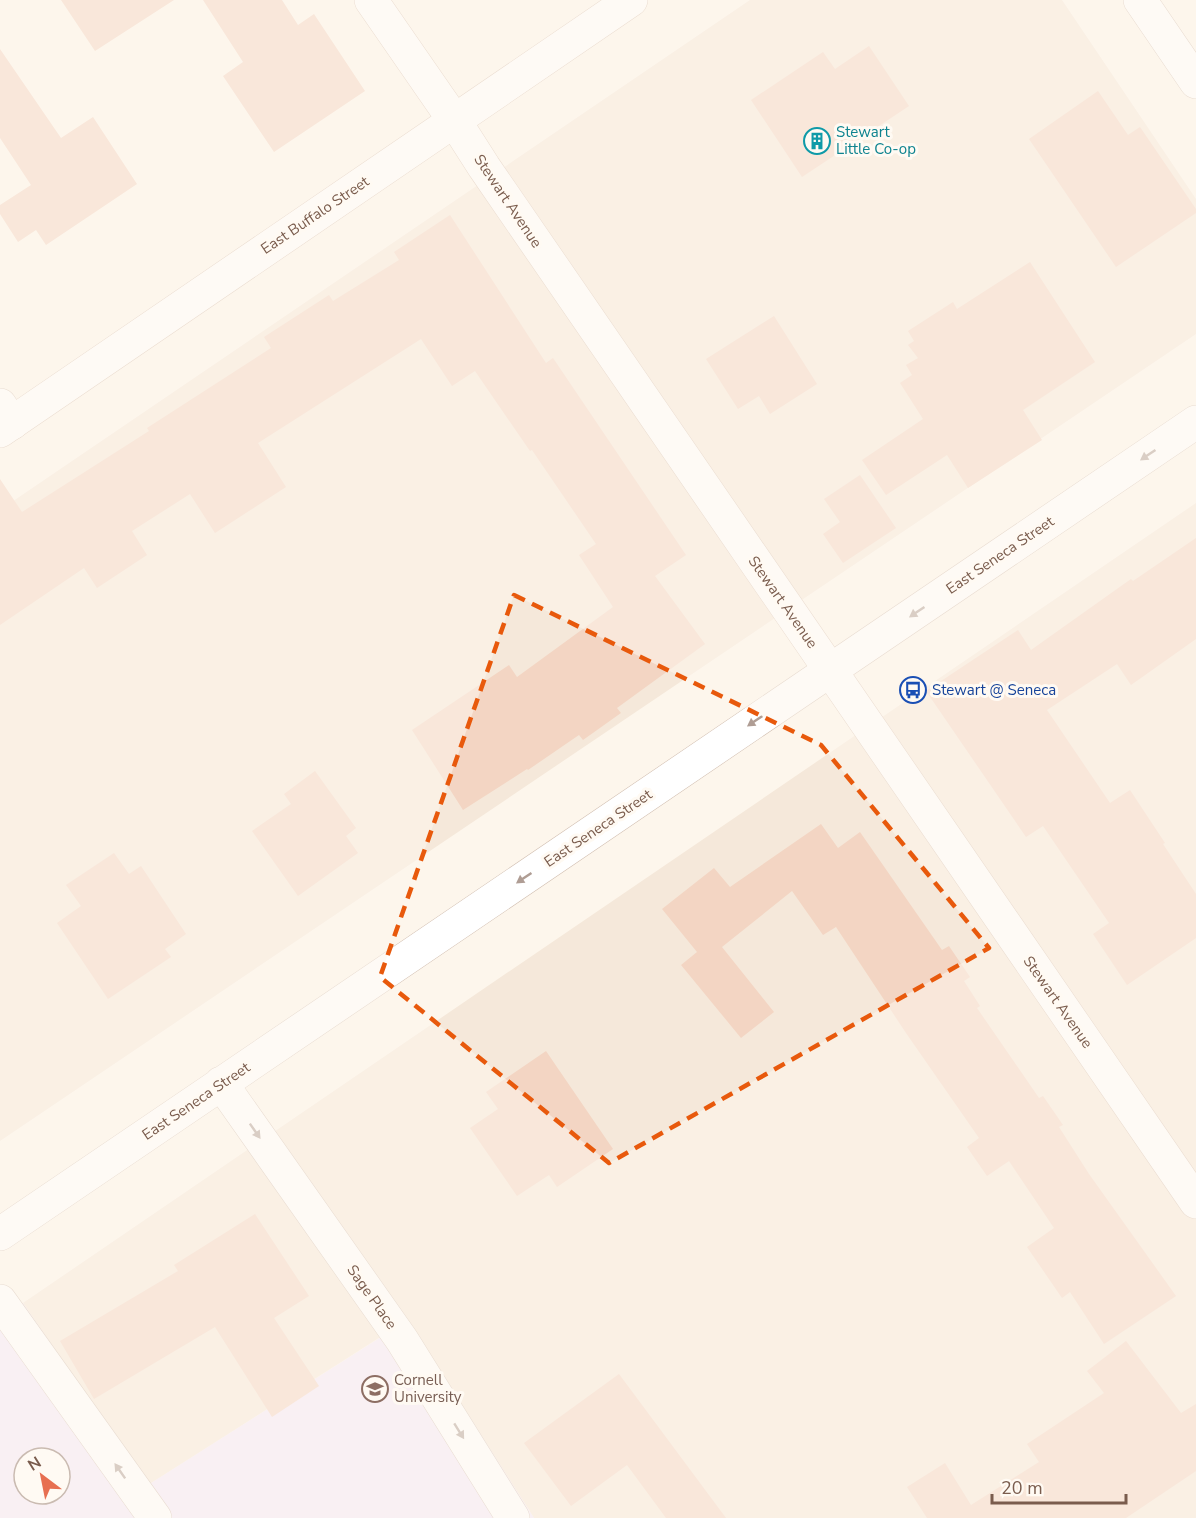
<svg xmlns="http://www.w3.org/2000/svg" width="1196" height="1518" font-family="'Nunito Sans',sans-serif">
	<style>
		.residential { fill: #f5e8da }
		.education { fill: #f3e8fa; fill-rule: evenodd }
		.building { fill: #f3d5c3 }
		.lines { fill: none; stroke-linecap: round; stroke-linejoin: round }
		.street-casing { stroke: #d1beb0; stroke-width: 34 }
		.secondary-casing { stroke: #d6c0b0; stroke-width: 34 }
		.street { stroke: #fff; stroke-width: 33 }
		.secondary { stroke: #fff; stroke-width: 33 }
		.oneway { fill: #af9d94 }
		.marked { fill: none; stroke: #e8590c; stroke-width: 4.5; stroke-dasharray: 12 8; stroke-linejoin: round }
		.labels { text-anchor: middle; stroke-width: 6; stroke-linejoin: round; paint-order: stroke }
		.culture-label { font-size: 15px; fill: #0d838f; stroke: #fffaf3; text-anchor: start }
		.street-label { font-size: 15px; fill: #7a5c4d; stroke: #fffaf3 }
		.transit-label { font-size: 15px; fill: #164399; stroke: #fffaf3; text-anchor: start }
		.education-label { font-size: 15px; fill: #785e54; stroke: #fffaf3; text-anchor: start }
	</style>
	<rect width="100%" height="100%" fill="#fdf6ec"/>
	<path class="residential" d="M 750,0 L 1062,0 L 1196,199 L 1196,334 L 0,1141 L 0,510 Z
		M 1196,503 L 1196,1518 L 534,1518 L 407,1320 L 148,1485 L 23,1303 Z"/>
	<path class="education" d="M 23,1303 L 148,1485 L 408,1320 L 534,1518 L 0,1518 L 0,1319 ZM 24,1458 L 60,1458 L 60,1494 L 24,1494 Z"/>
	<path class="building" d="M 61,0 L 174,0 L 95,51 Z
		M 203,0 L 282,0 L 298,25 L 314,14 L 365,91 L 274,152 L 223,76 L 243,62 Z
		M 869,46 L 909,106 L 802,177 L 751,100 L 823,52 L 835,69 Z
		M 0,49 L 61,138 L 93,117 L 137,184 L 46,245 L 36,230 L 18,242 L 0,214 L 0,205 L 31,185 L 0,138 Z
		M 1098,91 L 1128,135 L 1140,127 L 1196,209 L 1196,213 L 1116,267 L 1029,139 Z
		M 450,215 L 546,363 L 553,358 L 686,555 L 655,576 L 705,644 L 617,708 L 621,713 L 583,740 L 579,735 L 528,770 L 527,769 L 463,810 L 412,730 L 509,665 L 517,677 L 613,607 L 579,555 L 596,544 L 532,450 L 530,451 L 475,371 L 452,386 L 421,339 L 258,443 L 286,487 L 215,533 L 190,494 L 132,531 L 147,555 L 97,588 L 84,568 L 0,625 L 0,479 L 22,512 L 149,431 L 147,428 L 271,348 L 264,337 L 329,295 L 333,301 L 399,260 L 394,252 Z
		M 1030,262 L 1095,362 L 1023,410 L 1042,440 L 968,488 L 947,455 L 886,495 L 862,460 L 923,419 L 900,383 L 912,375 L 906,365 L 918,358 L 908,345 L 914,341 L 908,331 L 953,302 L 957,309 Z
		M 774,316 L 817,384 L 770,414 L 759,396 L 738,409 L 706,359 Z
		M 860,475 L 896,528 L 843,563 L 823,534 L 840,522 L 824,499 Z
		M 1196,538 L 1196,639 L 1131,685 L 1117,664 L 1047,710 L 1110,803 L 1130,790 L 1165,843 L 1163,844 L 1196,894 L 1196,938 L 1127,985 L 1093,934 L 1109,923 L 1043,826 L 1026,837 L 926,691 L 1018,630 L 1031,650 L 1131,579 L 1133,581 Z
		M 315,771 L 356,828 L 346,836 L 358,853 L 298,896 L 252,831 L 291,804 L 284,794 Z
		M 821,824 L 838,848 L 860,832 L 942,950 L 949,946 L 970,977 L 964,981 L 980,1006 L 977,1008 L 1039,1098 L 1043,1096 L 1063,1125 L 1059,1127 L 1089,1174 L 1176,1296 L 1104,1344 L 1070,1292 L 1062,1298 L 1027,1247 L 1054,1228 L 1009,1161 L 987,1176 L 967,1147 L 979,1138 L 906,1033 L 836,927 L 823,935 L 792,891 L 722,947 L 774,1012 L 741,1038 L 681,965 L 697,952 L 662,909 L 714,868 L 730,887 Z
		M 114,853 L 129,874 L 141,866 L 186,934 L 165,949 L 171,957 L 108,999 L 57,923 L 81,906 L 66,885 Z
		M 546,1051 L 613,1149 L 557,1187 L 549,1175 L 517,1196 L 470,1128 L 498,1109 L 486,1092 Z
		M 255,1214 L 309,1296 L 274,1318 L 319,1386 L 272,1417 L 215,1327 L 94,1399 L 60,1341 L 178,1271 L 174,1265 Z
		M 1126,1341 L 1181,1413 L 1196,1404 L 1196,1471 L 1126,1518 L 927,1518 L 907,1487 L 945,1463 L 971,1505 L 1039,1462 L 1027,1444 L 1104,1393 L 1087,1371 Z
		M 619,1374 L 726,1518 L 666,1518 L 627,1465 L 571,1506 L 524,1443 Z"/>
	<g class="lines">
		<defs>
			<path id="street" d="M 1140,0 L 1196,82
				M 0,405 L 12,423
				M 221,1083 L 402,1340 L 513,1518
				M 0,1234 L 1196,422
				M 0,1301 L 155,1518"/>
			<path id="secondary" d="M 371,0 L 454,120 L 484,167 L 1196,1202
				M 0,431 L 631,0"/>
		</defs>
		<use href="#street" class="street-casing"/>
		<use href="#secondary" class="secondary-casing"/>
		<use href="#street" class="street"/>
		<use href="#secondary" class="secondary"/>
	</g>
	<defs><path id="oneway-solid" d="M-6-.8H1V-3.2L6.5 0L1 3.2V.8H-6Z" transform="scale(1.5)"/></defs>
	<g class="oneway">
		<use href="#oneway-solid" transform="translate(1148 455) rotate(146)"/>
		<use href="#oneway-solid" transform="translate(917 612) rotate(146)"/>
		<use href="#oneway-solid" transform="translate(755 721) rotate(146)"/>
		<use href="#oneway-solid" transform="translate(524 878) rotate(146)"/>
		<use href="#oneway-solid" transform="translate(255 1131) rotate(55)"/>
		<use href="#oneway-solid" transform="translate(459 1431) rotate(58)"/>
		<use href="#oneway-solid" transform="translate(120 1471) rotate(-125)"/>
	</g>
	<path d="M0 0H1196V1518H0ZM 514,595 L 821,745 L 989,948 L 609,1163 L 380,977 Z" fill="#fdf6ec" fill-opacity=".55" fill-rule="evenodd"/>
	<path class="marked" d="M 514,595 L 821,745 L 989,948 L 609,1163 L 380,977 Z"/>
	<defs>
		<symbol id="building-ring" viewBox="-11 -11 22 22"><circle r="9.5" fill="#fffaf3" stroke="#0f9aa8" stroke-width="1.5"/><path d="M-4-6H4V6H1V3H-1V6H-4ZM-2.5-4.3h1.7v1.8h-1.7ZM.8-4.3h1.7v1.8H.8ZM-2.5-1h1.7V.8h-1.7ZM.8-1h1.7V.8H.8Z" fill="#0f9aa8"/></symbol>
		<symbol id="bus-ring" viewBox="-11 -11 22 22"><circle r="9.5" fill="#fffaf3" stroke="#1a4fb4" stroke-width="1.5"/><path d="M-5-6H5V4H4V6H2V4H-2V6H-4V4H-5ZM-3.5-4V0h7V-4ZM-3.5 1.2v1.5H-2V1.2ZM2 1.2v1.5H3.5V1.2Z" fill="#1a4fb4"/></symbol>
		<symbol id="university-ring" viewBox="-11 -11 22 22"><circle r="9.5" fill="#fffaf3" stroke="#8d6e63" stroke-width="1.5"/><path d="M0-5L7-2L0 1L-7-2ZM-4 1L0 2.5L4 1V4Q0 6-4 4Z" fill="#8d6e63"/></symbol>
	</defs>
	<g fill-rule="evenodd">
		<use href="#building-ring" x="802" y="126" width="30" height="30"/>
		<use href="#bus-ring" x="898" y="675" width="30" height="30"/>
		<use href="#university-ring" x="360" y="1374" width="30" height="30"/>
	</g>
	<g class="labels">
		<g class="culture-label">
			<text x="836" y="137">Stewart<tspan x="836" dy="17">Little Co-op</tspan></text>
		</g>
		<g class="street-label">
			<text transform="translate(508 201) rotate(56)" y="5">Stewart Avenue</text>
			<text transform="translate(315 215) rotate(-34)" y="5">East Buffalo Street</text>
			<text transform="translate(1000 555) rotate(-34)" y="5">East Seneca Street</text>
			<text transform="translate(783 602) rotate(55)" y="5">Stewart Avenue</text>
			<text transform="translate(598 828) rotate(-34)" y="5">East Seneca Street</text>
			<text transform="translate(1058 1002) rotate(55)" y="5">Stewart Avenue</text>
			<text transform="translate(196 1101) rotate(-34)" y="5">East Seneca Street</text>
			<text transform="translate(372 1297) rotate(55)" y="5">Sage Place</text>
		</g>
		<g class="transit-label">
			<text x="932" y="695">Stewart @ Seneca</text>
		</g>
		<g class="education-label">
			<text x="394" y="1385">Cornell<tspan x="394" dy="17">University</tspan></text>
		</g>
	</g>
	<g transform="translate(42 1476) rotate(328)"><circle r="28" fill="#fffaf3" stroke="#cabbb1" stroke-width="1.5"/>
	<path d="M0-4.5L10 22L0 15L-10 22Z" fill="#e76f51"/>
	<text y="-9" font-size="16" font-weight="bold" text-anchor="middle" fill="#7a5c4d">N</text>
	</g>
	<path d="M992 1494v9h134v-9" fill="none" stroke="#7a5c4d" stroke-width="3"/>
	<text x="1001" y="1494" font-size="18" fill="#7a5c4d" stroke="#fffaf3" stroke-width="4.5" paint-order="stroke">20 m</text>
</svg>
